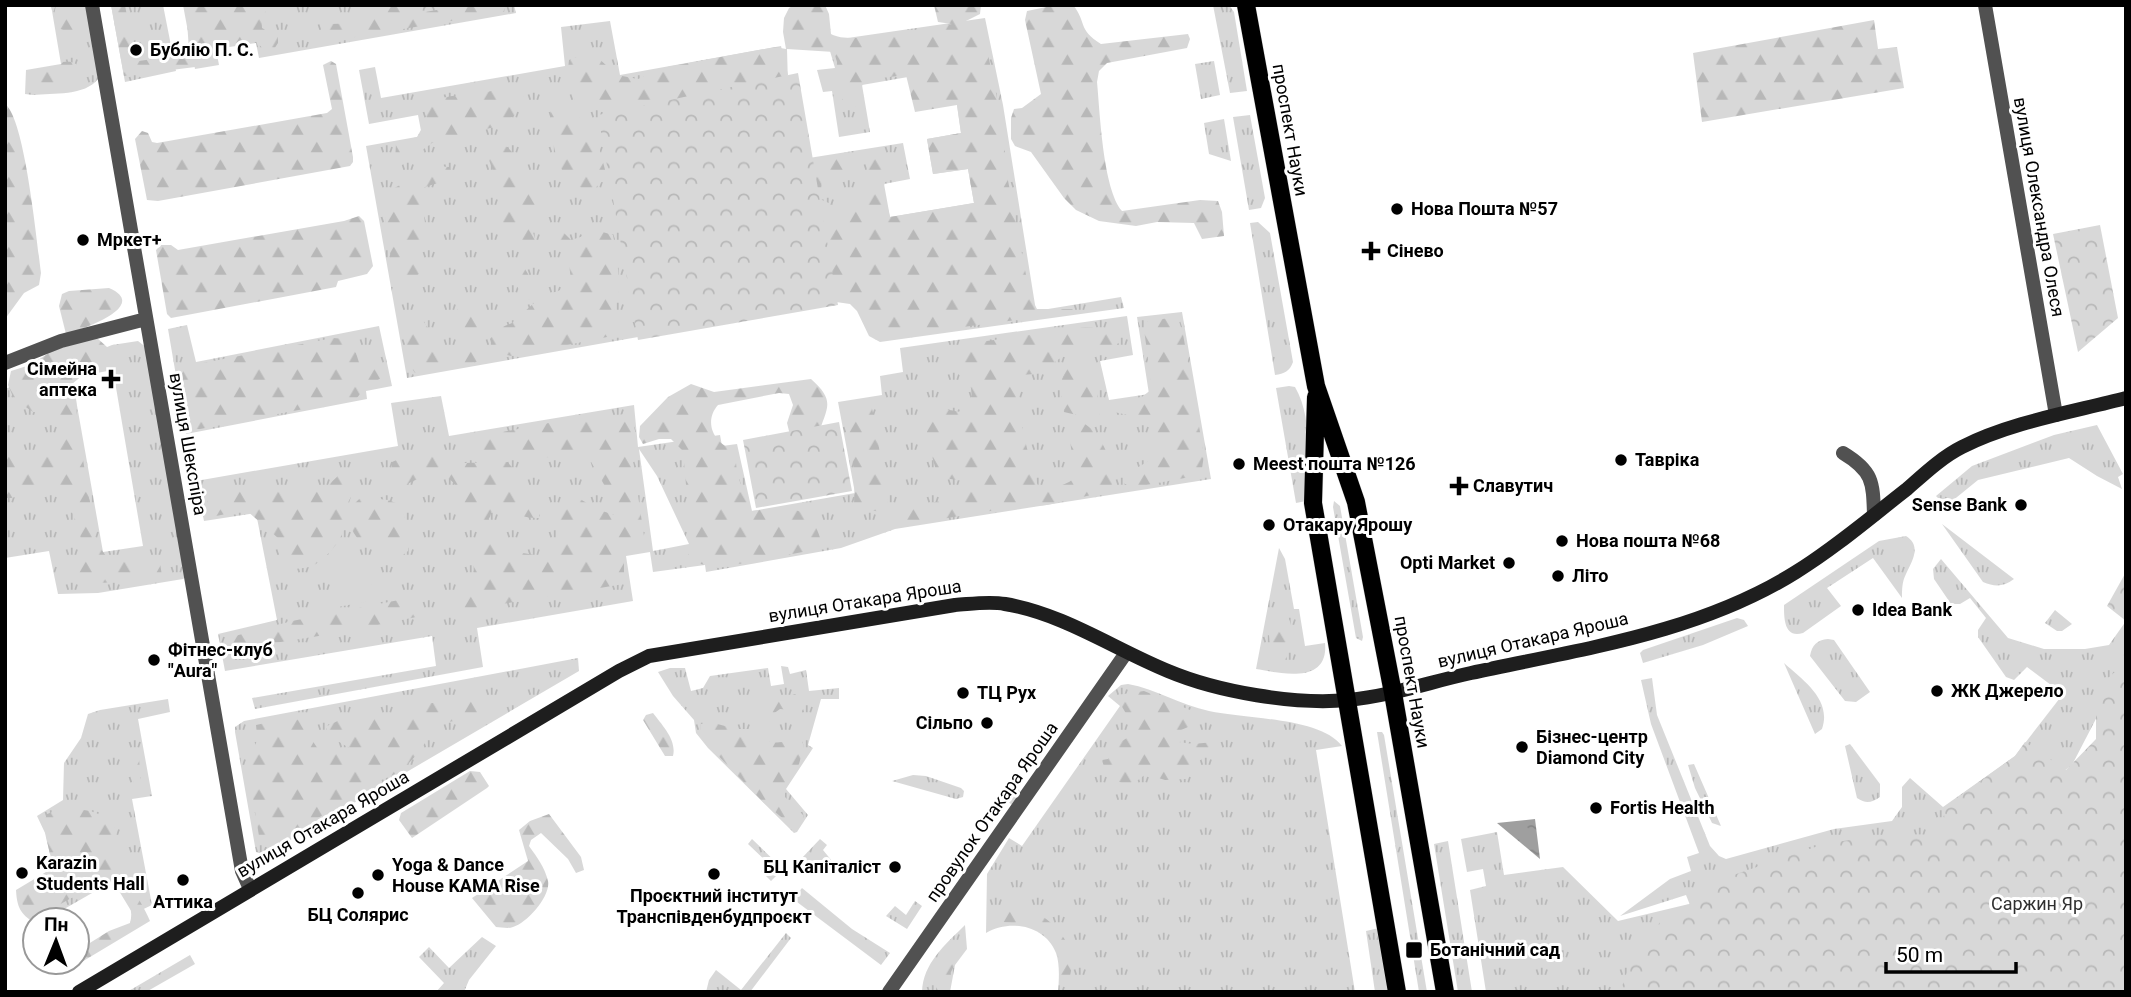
<svg xmlns="http://www.w3.org/2000/svg" width="2131" height="997" font-family="Roboto,sans-serif">
	<style>
		.grass { fill: url(#grass-tufts); fill-rule: evenodd }
		.forest { fill: url(#forest-firs); fill-rule: evenodd }
		.park { fill: url(#park-crowns) }
		.pitch { fill: #d8d8d8 }
		.water { fill: url(#water-ripples) }
		.lines { fill: none; stroke-linecap: round; stroke-linejoin: round }
		.primary-casing { stroke: #dbdbdb; stroke-width: 19 }
		.street { stroke: #515151; stroke-width: 14 }
		.secondary { stroke: #1e1e1e; stroke-width: 14 }
		.primary { stroke: #000; stroke-width: 18 }
		.poi-dot { fill: #000; stroke: #fff; stroke-width: 2.5 }
		.labels { text-anchor: middle; stroke-width: 6; stroke-linejoin: round; paint-order: stroke }
		.poi-label { font-size: 18px; font-weight: bold; fill: #000; stroke: #fff; text-anchor: start }
		.street-label { font-size: 18px; fill: #000; stroke: #fff }
		.park-label { font-size: 18px; fill: #2f2f2f; stroke: #fff }
	</style>
	<defs>
		<pattern id="grass-tufts" width="24" height="20" patternUnits="userSpaceOnUse" patternTransform="scale(1.75)"><rect width="24" height="20" fill="#d8d8d8"/><path d="M3 7l-1-3M5 7V3M7 7l1-3M15 17l-1-3M17 17v-4M19 17l1-3" fill="none" stroke="#b8b8b8"/></pattern>
		<pattern id="forest-firs" width="22" height="20" patternUnits="userSpaceOnUse" patternTransform="scale(1.75)"><rect width="22" height="20" fill="#d8d8d8"/><path d="M5 1l3.5 6h-7zM16 11l3.5 6h-7z" fill="#b8b8b8"/></pattern>
		<pattern id="park-crowns" width="20" height="18" patternUnits="userSpaceOnUse" patternTransform="scale(1.75)"><rect width="20" height="18" fill="#d8d8d8"/><path d="M2 6a3 3 0 1 1 6 0M12 15a3 3 0 1 1 6 0" fill="none" stroke="#b8b8b8"/></pattern>
		<pattern id="water-ripples" width="26" height="14" patternUnits="userSpaceOnUse" patternTransform="scale(1.75)"><rect width="26" height="14" fill="#9f9f9f"/><path d="M2 4q2-2 4 0t4 0M15 11q2-2 4 0t4 0" fill="none" stroke="#878787"/></pattern>
	</defs>
	<rect width="100%" height="100%" fill="#fff"/>
	<path class="grass" d="M 51,5 L 88,5 L 98,79 C 85,96 53,93 33,95 L 25,94 L 26,70 L 61,64 Z
		M 111,5 L 163,5 L 176,71 L 125,82 Z
		M 183,5 L 514,5 L 516,13 L 259,58 L 256,43 L 216,49 L 219,65 L 195,69 Z
		M 1213,5 L 1229,5 L 1234,12 L 1247,91 L 1230,93 Z
		M 985,18 L 1003,105 L 1036,311 L 1121,297 L 1124,308 L 880,342 L 869,336 L 857,311 L 850,304 L 836,302 L 407,378 L 366,146 L 422,136 L 418,115 L 369,124 L 359,70 L 375,67 L 381,98 L 565,66 L 561,27 L 610,21 L 620,75 L 781,46 L 788,75 L 759,81 L 809,158 L 903,143 L 910,179 L 884,184 L 890,217 L 974,203 L 968,169 L 933,174 L 927,139 L 961,133 L 957,105 L 908,77 L 862,85 L 870,132 L 839,137 L 832,91 L 823,92 L 817,70 L 835,68 L 827,41 Z
		M 1214,61 L 1220,95 L 1201,99 L 1195,64 Z
		M 1250,115 L 1265,198 L 1261,208 L 1249,210 L 1233,117 Z
		M 1224,119 L 1231,161 L 1209,154 L 1204,123 Z
		M 1258,222 L 1270,233 L 1293,362 C 1290,371 1284,374 1275,375 L 1250,223 Z
		M 1182,312 L 1211,479 L 895,529 L 841,548 L 706,572 L 705,565 L 653,572 L 650,552 L 626,556 L 633,601 L 477,628 L 483,667 L 255,709 L 252,698 L 436,666 L 432,636 L 225,671 L 218,634 L 277,620 L 256,513 L 204,521 L 196,481 L 398,446 L 391,403 L 441,396 L 449,436 L 634,405 L 638,447 L 720,435 L 722,446 L 737,444 L 752,511 L 855,493 L 838,402 L 882,395 L 880,376 L 903,372 L 900,348 L 1127,316 L 1133,355 L 1100,361 L 1109,400 L 1149,394 L 1137,317 ZM 639,449 L 657,476 L 689,544 L 653,551 Z
		M 187,325 L 196,362 L 379,326 L 392,386 L 366,391 L 367,399 L 186,434 L 168,329 Z
		M 138,341 L 147,348 L 187,576 L 183,579 L 98,593 L 58,594 L 49,551 L 5,558 L 5,389 L 112,345 ZM 113,370 L 143,546 L 103,552 L 73,383 L 75,377 Z
		M 1289,386 L 1295,387 C 1314,420 1307,465 1306,501 L 1296,503 L 1276,388 Z
		M 2097,425 L 2123,474 L 2118,477 L 2122,489 L 2097,476 L 2069,458 L 1978,480 L 1946,506 L 1936,496 L 1972,466 L 2054,435 Z
		M 1334,501 L 1340,506 L 1363,637 L 1362,641 L 1356,638 L 1333,507 Z
		M 1942,524 L 2014,579 C 2003,587 1995,587 1983,582 Z
		M 1906,536 C 1922,546 1912,561 1906,574 C 1902,582 1902,589 1902,598 L 1873,558 L 1827,588 L 1841,606 L 1803,633 C 1784,639 1784,618 1784,605 L 1879,541 Z
		M 1279,548 L 1285,559 L 1294,609 L 1299,609 L 1305,646 L 1325,643 C 1329,685 1280,673 1256,669 Z
		M 1941,559 L 2008,638 L 2044,649 L 2085,649 L 2109,645 L 2126,621 L 2126,661 L 2072,765 L 1982,834 L 1690,905 L 1686,895 L 1620,916 L 1670,879 L 1691,871 L 1687,857 L 1699,853 L 1651,724 L 1641,680 L 1652,678 L 1657,715 L 1710,846 L 1719,856 L 1726,859 L 1834,829 L 1892,821 L 1902,807 L 1902,787 L 1910,778 L 1943,807 L 2015,756 L 2063,694 L 2027,667 L 2014,680 L 2006,677 L 1978,637 L 1978,630 L 1986,618 L 1970,598 L 1960,604 L 1951,604 L 1934,579 L 1933,569 Z
		M 2055,610 L 2072,624 L 2062,631 L 2057,631 L 2045,623 Z
		M 1737,618 L 1744,620 L 1748,626 L 1703,645 L 1643,663 L 1640,653 L 1643,650 Z
		M 1828,639 L 1834,640 L 1870,692 L 1856,702 L 1845,701 L 1810,656 C 1812,645 1817,640 1828,639 Z
		M 578,658 L 579,671 L 265,855 L 256,852 L 235,732 L 235,727 L 244,721 Z
		M 1784,663 C 1804,681 1832,700 1822,729 L 1815,734 Z
		M 781,666 L 788,667 L 790,674 L 806,670 L 809,691 L 839,688 L 839,699 L 821,699 L 808,745 L 813,748 L 786,789 L 808,815 L 797,832 L 794,833 L 708,748 L 696,733 L 694,720 L 673,696 L 658,672 L 670,668 L 685,668 L 691,691 L 703,688 L 710,676 L 768,668 L 771,686 L 784,684 Z
		M 1128,684 C 1156,689 1181,705 1209,711 C 1244,719 1320,717 1342,746 L 1316,750 L 1355,992 L 1058,992 C 1059,980 1060,964 1056,953 C 1045,925 1010,919 986,933 L 987,874 L 1009,838 L 1022,846 L 1120,706 L 1108,696 L 1121,685 Z
		M 168,699 L 170,712 L 138,719 L 152,796 L 132,799 L 152,905 L 133,914 L 113,881 L 45,920 L 35,920 L 35,923 C 20,914 17,907 16,890 L 46,872 L 52,865 L 46,835 L 37,816 L 63,800 L 64,763 L 81,738 L 88,714 L 100,710 Z
		M 1377,732 L 1382,732 L 1384,735 L 1427,992 L 1419,992 Z
		M 1850,744 L 1880,784 L 1880,797 C 1871,803 1866,804 1857,798 L 1845,746 Z
		M 1694,764 L 1721,826 L 1712,823 L 1695,788 L 1688,765 Z
		M 913,775 L 926,776 L 961,788 L 964,791 L 963,797 L 956,799 L 892,781 Z
		M 1010,782 L 1016,785 L 1022,795 L 1015,807 L 1000,796 Z
		M 1497,832 L 1504,875 L 1563,867 L 1618,921 L 1689,904 L 1620,992 L 1486,992 L 1470,890 L 1486,886 L 1483,869 L 1467,872 L 1461,839 Z
		M 752,839 L 783,869 L 771,881 L 761,871 L 768,863 L 748,844 Z
		M 820,839 L 827,845 L 823,850 L 832,861 L 824,870 L 816,874 L 801,859 Z
		M 1448,841 L 1472,992 L 1458,992 L 1434,844 Z
		M 802,888 L 852,929 L 890,953 L 881,965 L 793,899 Z
		M 915,901 L 922,906 L 907,929 L 886,916 L 895,906 L 906,915 Z
		M 965,925 L 967,949 L 955,965 L 950,992 L 922,992 C 923,963 945,945 965,925 Z
		M 1379,928 L 1390,992 L 1375,992 L 1366,931 Z
		M 786,933 L 791,938 L 750,992 L 706,992 L 709,980 L 716,970 L 741,990 Z
		M 482,937 L 496,946 L 469,980 L 464,992 L 436,992 L 444,983 L 419,957 L 429,947 L 449,968 Z
		M 190,955 L 195,964 L 146,992 L 127,992 Z"/>
	<path class="forest" d="M 56,5 L 77,5 L 76,11 L 80,28 L 74,34 L 58,28 L 54,15 Z
		M 111,5 L 125,5 L 134,56 L 139,61 L 180,55 L 189,51 L 186,5 L 272,5 C 264,12 261,17 262,28 L 278,37 L 278,43 L 274,49 L 264,50 L 255,40 L 228,44 L 216,49 L 213,60 L 203,66 L 124,76 Z
		M 367,5 L 506,5 L 504,12 L 326,42 L 322,35 L 321,18 L 326,16 L 329,17 L 331,24 L 360,23 L 367,16 Z
		M 794,5 L 825,5 L 829,14 L 831,34 C 851,46 928,28 952,24 L 938,22 L 934,5 L 981,5 L 980,14 L 964,22 L 975,23 L 982,29 L 987,49 L 1004,133 L 1006,170 L 1030,296 L 1037,309 L 1073,309 L 1069,313 L 879,338 C 858,311 863,297 825,291 L 627,105 L 602,112 L 575,100 C 568,87 567,75 569,60 L 585,54 L 597,57 L 617,75 L 638,79 L 667,67 L 775,47 L 786,49 L 783,32 L 784,18 L 789,8 ZM 787,49 L 834,52 L 837,62 L 836,82 L 843,85 L 842,100 L 849,106 L 857,107 C 862,98 860,89 864,80 L 906,75 L 915,112 L 957,105 L 961,133 L 927,139 L 933,174 L 968,169 L 974,203 L 890,217 L 883,189 L 886,179 L 894,174 C 890,161 882,155 869,155 C 866,172 865,185 861,203 L 844,210 L 820,199 L 822,180 L 849,167 L 849,161 L 846,156 L 809,161 L 788,85 Z
		M 1056,5 L 1073,5 C 1087,22 1077,29 1101,44 L 1188,34 L 1190,39 L 1187,48 L 1107,63 L 1099,71 L 1097,82 C 1100,113 1103,189 1122,211 L 1200,200 L 1218,201 L 1222,212 L 1224,236 L 1202,239 L 1194,223 L 1157,222 L 1136,226 L 1099,221 L 1076,210 L 1064,198 L 1031,152 L 1015,146 L 1011,139 L 1011,118 L 1014,109 L 1022,108 L 1041,94 L 1025,20 L 1027,11 Z
		M 1874,20 L 1878,49 L 1897,47 L 1904,88 L 1702,122 L 1693,53 Z
		M 331,61 L 336,64 L 353,157 L 353,162 L 350,166 L 158,201 L 147,200 L 135,139 L 142,131 L 148,133 L 152,142 L 157,143 L 327,113 L 332,109 L 323,65 Z
		M 63,62 C 71,61 77,62 80,70 L 69,87 L 44,92 L 32,91 L 26,81 L 31,72 L 58,68 Z
		M 498,89 L 518,90 L 524,96 L 515,104 L 515,115 L 498,126 L 432,143 L 399,167 L 395,163 L 396,143 L 417,137 L 427,119 L 424,109 L 431,100 L 452,96 L 470,97 Z
		M 566,101 L 576,110 L 587,131 L 597,140 L 607,177 L 592,191 C 587,189 580,188 576,186 C 554,172 550,131 551,108 L 555,102 Z
		M 5,104 C 25,118 37,244 41,273 L 39,285 L 24,293 L 5,319 Z
		M 497,142 C 501,144 505,145 508,148 C 524,161 521,192 547,194 L 550,202 L 532,214 L 532,229 L 536,242 L 520,249 L 506,240 L 495,176 L 489,160 L 491,148 Z
		M 436,166 L 449,167 L 453,174 L 441,182 L 422,188 C 418,213 436,231 415,250 L 419,274 L 408,281 L 396,273 L 391,259 L 383,202 L 387,192 L 400,185 L 414,183 Z
		M 359,216 L 364,221 L 373,266 L 367,274 L 338,281 L 336,287 L 171,318 L 167,314 L 156,250 L 161,245 L 171,245 L 178,250 L 344,221 Z
		M 599,231 L 613,235 C 616,250 619,271 619,287 C 619,300 612,308 616,320 L 607,337 L 513,356 C 500,354 494,353 490,339 L 500,328 L 512,323 L 534,303 C 524,296 512,287 516,273 L 525,269 L 538,291 L 546,296 L 572,285 C 570,278 570,262 567,256 C 563,247 558,245 556,235 L 563,232 L 571,240 Z
		M 109,288 C 151,306 81,330 66,334 L 59,306 L 62,294 L 69,291 Z
		M 458,300 L 470,303 C 477,321 485,339 482,359 L 476,362 L 426,373 L 415,373 L 410,366 L 402,310 C 424,311 430,334 442,350 L 455,349 L 462,344 L 457,307 Z
		M 1174,317 L 1179,321 L 1183,334 L 1204,455 L 1201,475 L 1141,486 L 1125,484 L 1123,476 L 1152,459 L 1151,420 L 1114,412 L 1112,406 L 1115,403 L 1138,400 L 1152,389 L 1144,329 L 1146,322 Z
		M 1085,327 L 1116,329 L 1119,343 C 1095,357 1062,343 1047,373 L 1021,375 C 1014,407 1028,454 1038,486 C 1051,488 1066,487 1075,477 L 1068,426 L 1074,418 C 1104,432 1101,447 1118,473 L 1109,491 L 1047,505 L 1002,509 L 899,526 L 895,518 L 894,509 L 959,498 L 970,486 L 963,481 L 938,477 L 930,449 L 925,422 C 937,404 951,410 969,414 L 973,411 L 971,388 L 955,370 L 973,343 Z
		M 96,337 L 107,347 L 112,357 L 109,364 L 89,370 L 72,384 L 76,396 L 77,421 L 96,542 L 106,556 L 140,555 L 160,563 L 162,576 C 130,579 109,587 76,580 C 91,550 76,515 60,491 L 41,488 L 12,498 L 5,498 L 5,456 L 26,460 L 50,452 L 57,441 L 61,423 L 47,413 L 33,412 L 14,399 L 8,385 L 11,371 L 30,365 L 52,351 Z
		M 333,338 L 346,339 L 356,353 L 361,369 L 372,368 L 382,372 L 381,378 L 365,388 L 356,399 L 200,429 L 193,429 L 188,425 L 181,375 L 187,366 Z
		M 1071,364 L 1095,366 L 1099,377 L 1097,404 L 1101,409 L 1098,420 L 1064,412 C 1061,392 1056,381 1071,364 Z
		M 811,379 C 837,402 826,408 818,436 L 790,435 L 787,423 L 793,405 L 789,394 L 779,393 L 718,405 C 703,422 714,445 735,450 L 737,474 L 751,511 C 788,508 811,501 822,544 L 813,550 L 718,568 L 688,561 L 688,554 L 693,550 L 693,528 L 687,496 L 683,451 L 671,439 L 659,439 L 643,444 L 639,437 L 640,426 L 668,397 L 691,384 L 714,392 Z
		M 865,401 L 871,404 L 873,413 L 888,500 L 888,512 L 861,510 L 854,504 L 855,474 L 843,415 L 847,406 Z
		M 630,412 L 637,438 L 633,461 L 645,543 L 626,550 L 624,560 L 624,584 L 465,610 L 455,606 L 451,596 L 465,583 L 474,579 L 473,545 L 493,541 L 506,552 C 521,551 533,556 548,557 L 556,545 L 557,508 L 566,491 L 599,510 L 615,515 L 618,509 L 586,453 L 531,459 L 519,454 L 471,451 L 466,444 L 472,438 L 564,420 L 606,419 Z
		M 427,453 L 462,463 L 507,462 L 515,470 L 515,489 L 525,502 L 540,504 L 539,518 C 522,519 509,510 493,507 L 490,517 L 481,527 L 467,523 C 461,474 441,461 398,490 L 398,496 L 391,479 L 392,462 L 406,456 Z
		M 339,475 C 367,481 352,490 347,506 C 345,515 346,525 342,534 C 338,545 323,561 312,566 C 307,568 300,568 295,569 C 283,562 275,553 278,538 L 246,510 L 216,516 L 207,509 L 207,498 L 213,493 C 232,490 254,484 274,485 C 308,489 310,504 339,475 Z
		M 362,497 L 388,500 L 401,505 L 410,534 L 408,551 L 403,555 C 391,543 376,542 360,541 C 347,527 344,509 362,497 Z
		M 404,599 L 416,617 L 344,632 L 236,649 L 230,644 L 231,637 L 292,621 Z
		M 1279,609 C 1299,619 1290,645 1285,661 L 1276,658 C 1268,644 1264,619 1279,609 Z
		M 1144,691 L 1195,712 L 1195,724 L 1181,730 L 1177,736 L 1179,742 L 1193,744 L 1214,742 L 1218,747 L 1195,764 L 1186,779 L 1165,780 L 1146,774 C 1127,789 1128,785 1107,777 L 1102,760 L 1108,759 L 1122,741 L 1132,735 C 1132,724 1124,706 1115,699 L 1117,695 Z
		M 472,692 C 480,700 484,708 483,719 L 479,723 L 461,720 L 441,723 C 429,735 421,751 409,763 C 392,782 362,781 347,802 L 265,847 L 259,836 L 246,757 C 258,741 258,745 256,725 L 293,717 L 306,724 L 312,740 L 320,752 L 337,753 L 351,749 L 331,737 L 327,730 L 327,726 L 346,717 L 392,719 L 425,703 L 447,703 L 466,699 Z
		M 795,694 L 806,704 L 802,711 L 780,709 L 766,719 L 758,715 L 757,702 L 760,697 L 778,700 Z
		M 653,713 C 662,725 677,740 673,756 L 665,756 L 643,720 L 646,715 Z
		M 710,722 L 736,729 L 750,729 C 766,744 779,747 799,735 L 804,746 L 799,764 L 785,788 L 785,797 L 804,816 L 799,823 L 791,825 L 764,803 L 706,743 L 701,731 L 701,724 Z
		M 131,755 L 139,758 L 141,784 L 135,787 L 130,770 Z
		M 470,771 L 480,772 L 489,786 L 487,788 L 412,838 L 399,820 L 401,813 Z
		M 58,810 C 84,809 100,808 117,830 C 109,864 138,891 150,921 L 80,963 L 75,962 L 77,962 L 77,951 L 109,931 L 130,923 C 135,906 124,892 113,880 L 103,880 L 50,910 L 38,913 L 23,907 L 20,894 L 25,887 L 51,869 C 53,850 39,831 47,814 Z
		M 549,814 L 581,857 L 584,870 L 576,873 L 568,859 L 541,833 L 531,840 L 529,846 C 537,857 545,868 548,881 C 551,896 527,923 513,927 C 508,929 501,927 496,927 L 472,898 L 528,861 L 519,830 L 530,821 Z
		M 1017,906 C 1052,913 1085,949 1066,986 L 1060,985 C 1063,938 1044,924 1000,922 L 997,920 L 996,913 L 1004,908 Z
		M 953,949 L 959,950 L 961,952 L 949,976 L 949,992 L 936,992 C 937,975 939,960 953,949 Z"/>
	<path class="park" d="M 406,5 L 465,5 L 408,15 Z
		M 798,73 L 838,305 L 638,340 L 598,115 Z
		M 2100,225 L 2118,318 L 2078,352 L 2053,234 Z
		M 839,422 L 852,491 L 756,508 L 743,440 Z
		M 2126,572 L 2126,621 L 2107,606 Z
		M 2126,661 L 2126,992 L 1620,992 L 1632,958 L 1661,921 L 1689,904 L 1716,881 L 1824,844 L 1888,834 L 1947,835 L 1943,808 L 2015,756 L 2025,742 L 2066,770 L 2096,739 L 2096,690 Z"/>
	<path class="pitch" d="M 367,559 L 375,600 L 338,607 L 331,565 Z"/>
	<path class="water" d="M 1535,819 L 1540,859 L 1497,823 Z"/>
	<g class="lines">
		<defs>
			<path id="primary" d="M 1246,5 L 1316,386 L 1356,502 L 1393,693 L 1445,992
				M 1316,397 L 1313,503 L 1397,992"/>
		</defs>
		<use href="#primary" class="primary-casing"/>
		<path class="street" d="M 92,5 L 242,871 L 250,889
			M 1985,5 L 2056,415
			M 5,363 L 61,341 L 146,319
			M 1843,453 C 1873,471 1873,482 1874,515
			M 889,992 L 1126,653"/>
		<path class="secondary" d="M 79,992 L 619,671 L 649,656 L 955,605 C 971,604 989,601 1005,604 C 1064,614 1114,649 1168,671 C 1218,692 1295,705 1348,700 C 1390,696 1430,682 1471,673 C 1581,649 1699,633 1796,572 C 1835,548 1871,517 1907,489 C 1924,474 1942,457 1962,447 C 2011,422 2073,412 2126,398"/>
		<use href="#primary" class="primary"/>
	</g>
	<g class="poi-dot">
		<circle cx="136" cy="50" r="7"/>
		<circle cx="1397" cy="209" r="7"/>
		<circle cx="83" cy="240" r="7"/>
		<path d="M1367.5 240.5h7v7h7v7h-7v7h-7v-7h-7v-7h7z"/>
		<path d="M107.5 368.5h7v7h7v7h-7v7h-7v-7h-7v-7h7z"/>
		<circle cx="1621" cy="460" r="7"/>
		<circle cx="1239" cy="464" r="7"/>
		<path d="M1455.5 475.5h7v7h7v7h-7v7h-7v-7h-7v-7h7z"/>
		<circle cx="2021" cy="505" r="7"/>
		<circle cx="1269" cy="525" r="7"/>
		<circle cx="1562" cy="541" r="7"/>
		<circle cx="1509" cy="563" r="7"/>
		<circle cx="1558" cy="576" r="7"/>
		<circle cx="1858" cy="610" r="7"/>
		<circle cx="154" cy="660" r="7"/>
		<circle cx="1937" cy="691" r="7"/>
		<circle cx="963" cy="693" r="7"/>
		<circle cx="987" cy="723" r="7"/>
		<circle cx="1522" cy="747" r="7"/>
		<circle cx="1596" cy="808" r="7"/>
		<circle cx="895" cy="867" r="7"/>
		<circle cx="22" cy="873" r="7"/>
		<circle cx="714" cy="874" r="7"/>
		<circle cx="378" cy="875" r="7"/>
		<circle cx="183" cy="880" r="7"/>
		<circle cx="358" cy="893" r="7"/>
		<rect x="1405" y="941" width="18" height="18" rx="3.5"/>
	</g>
	<g class="labels">
		<g class="poi-label">
			<text x="150" y="56">Бублію П. С.</text>
			<text x="1411" y="215">Нова Пошта №57</text>
			<text x="97" y="246">Мркет+</text>
			<text x="1387" y="257">Сінево</text>
			<text x="97" y="375" text-anchor="end">Сімейна<tspan x="97" dy="21">аптека</tspan></text>
			<text x="1635" y="466">Тавріка</text>
			<text x="1253" y="470">Meest пошта №126</text>
			<text x="1473" y="492">Славутич</text>
			<text x="2007" y="511" text-anchor="end">Sense Bank</text>
			<text x="1283" y="531">Отакару Ярошу</text>
			<text x="1576" y="547">Нова пошта №68</text>
			<text x="1495" y="569" text-anchor="end">Opti Market</text>
			<text x="1572" y="582">Літо</text>
			<text x="1872" y="616">Idea Bank</text>
			<text x="168" y="656">Фітнес-клуб<tspan x="168" dy="21">"Aura"</tspan></text>
			<text x="1951" y="697">ЖК Джерело</text>
			<text x="977" y="699">ТЦ Рух</text>
			<text x="973" y="729" text-anchor="end">Сільпо</text>
			<text x="1536" y="743">Бізнес-центр<tspan x="1536" dy="21">Diamond City</tspan></text>
			<text x="1610" y="814">Fortis Health</text>
			<text x="36" y="869">Karazin<tspan x="36" dy="21">Students Hall</tspan></text>
			<text x="392" y="871">Yoga &amp; Dance<tspan x="392" dy="21">House KAMA Rise</tspan></text>
			<text x="881" y="873" text-anchor="end">БЦ Капіталіст</text>
			<text x="714" y="902" text-anchor="middle">Проєктний інститут<tspan x="714" dy="21">Транспівденбудпроєкт</tspan></text>
			<text x="183" y="908" text-anchor="middle">Аттика</text>
			<text x="358" y="921" text-anchor="middle">БЦ Солярис</text>
			<text x="1430" y="956">Ботанічний сад</text>
		</g>
		<g class="street-label">
			<text transform="translate(1290 130) rotate(80)" y="6">проспект Науки</text>
			<text transform="translate(2039 207) rotate(80)" y="6">вулиця Олександра Олеся</text>
			<text transform="translate(188 444) rotate(80)" y="6">вулиця Шекспіра</text>
			<text transform="translate(865 601) rotate(-9)" y="6">вулиця Отакара Яроша</text>
			<text transform="translate(1533 640) rotate(-13)" y="6">вулиця Отакара Яроша</text>
			<text transform="translate(1412 682) rotate(80)" y="6">проспект Науки</text>
			<text transform="translate(992 812) rotate(-55)" y="6">провулок Отакара Яроша</text>
			<text transform="translate(323 824) rotate(-30)" y="6">вулиця Отакара Яроша</text>
		</g>
		<g class="park-label">
			<text x="2037" y="910">Саржин Яр</text>
		</g>
	</g>
	<rect width="2131" height="997" fill="none" stroke="#000000" stroke-width="14"/>
	<g transform="translate(56 941) rotate(1)"><circle r="33" fill="#ffffff" stroke="#999999" stroke-width="2"/>
	<path d="M0-5L12 26L0 18L-12 26Z" fill="#000000"/>
	<text y="-10" font-size="19" font-weight="bold" text-anchor="middle" fill="#000000">Пн</text>
	</g>
	<path d="M1886 962v10h130v-10" fill="none" stroke="#000000" stroke-width="3.5"/>
	<text x="1896" y="962" font-size="21" fill="#000000" stroke="#ffffff" stroke-width="5" paint-order="stroke">50 m</text>
</svg>
